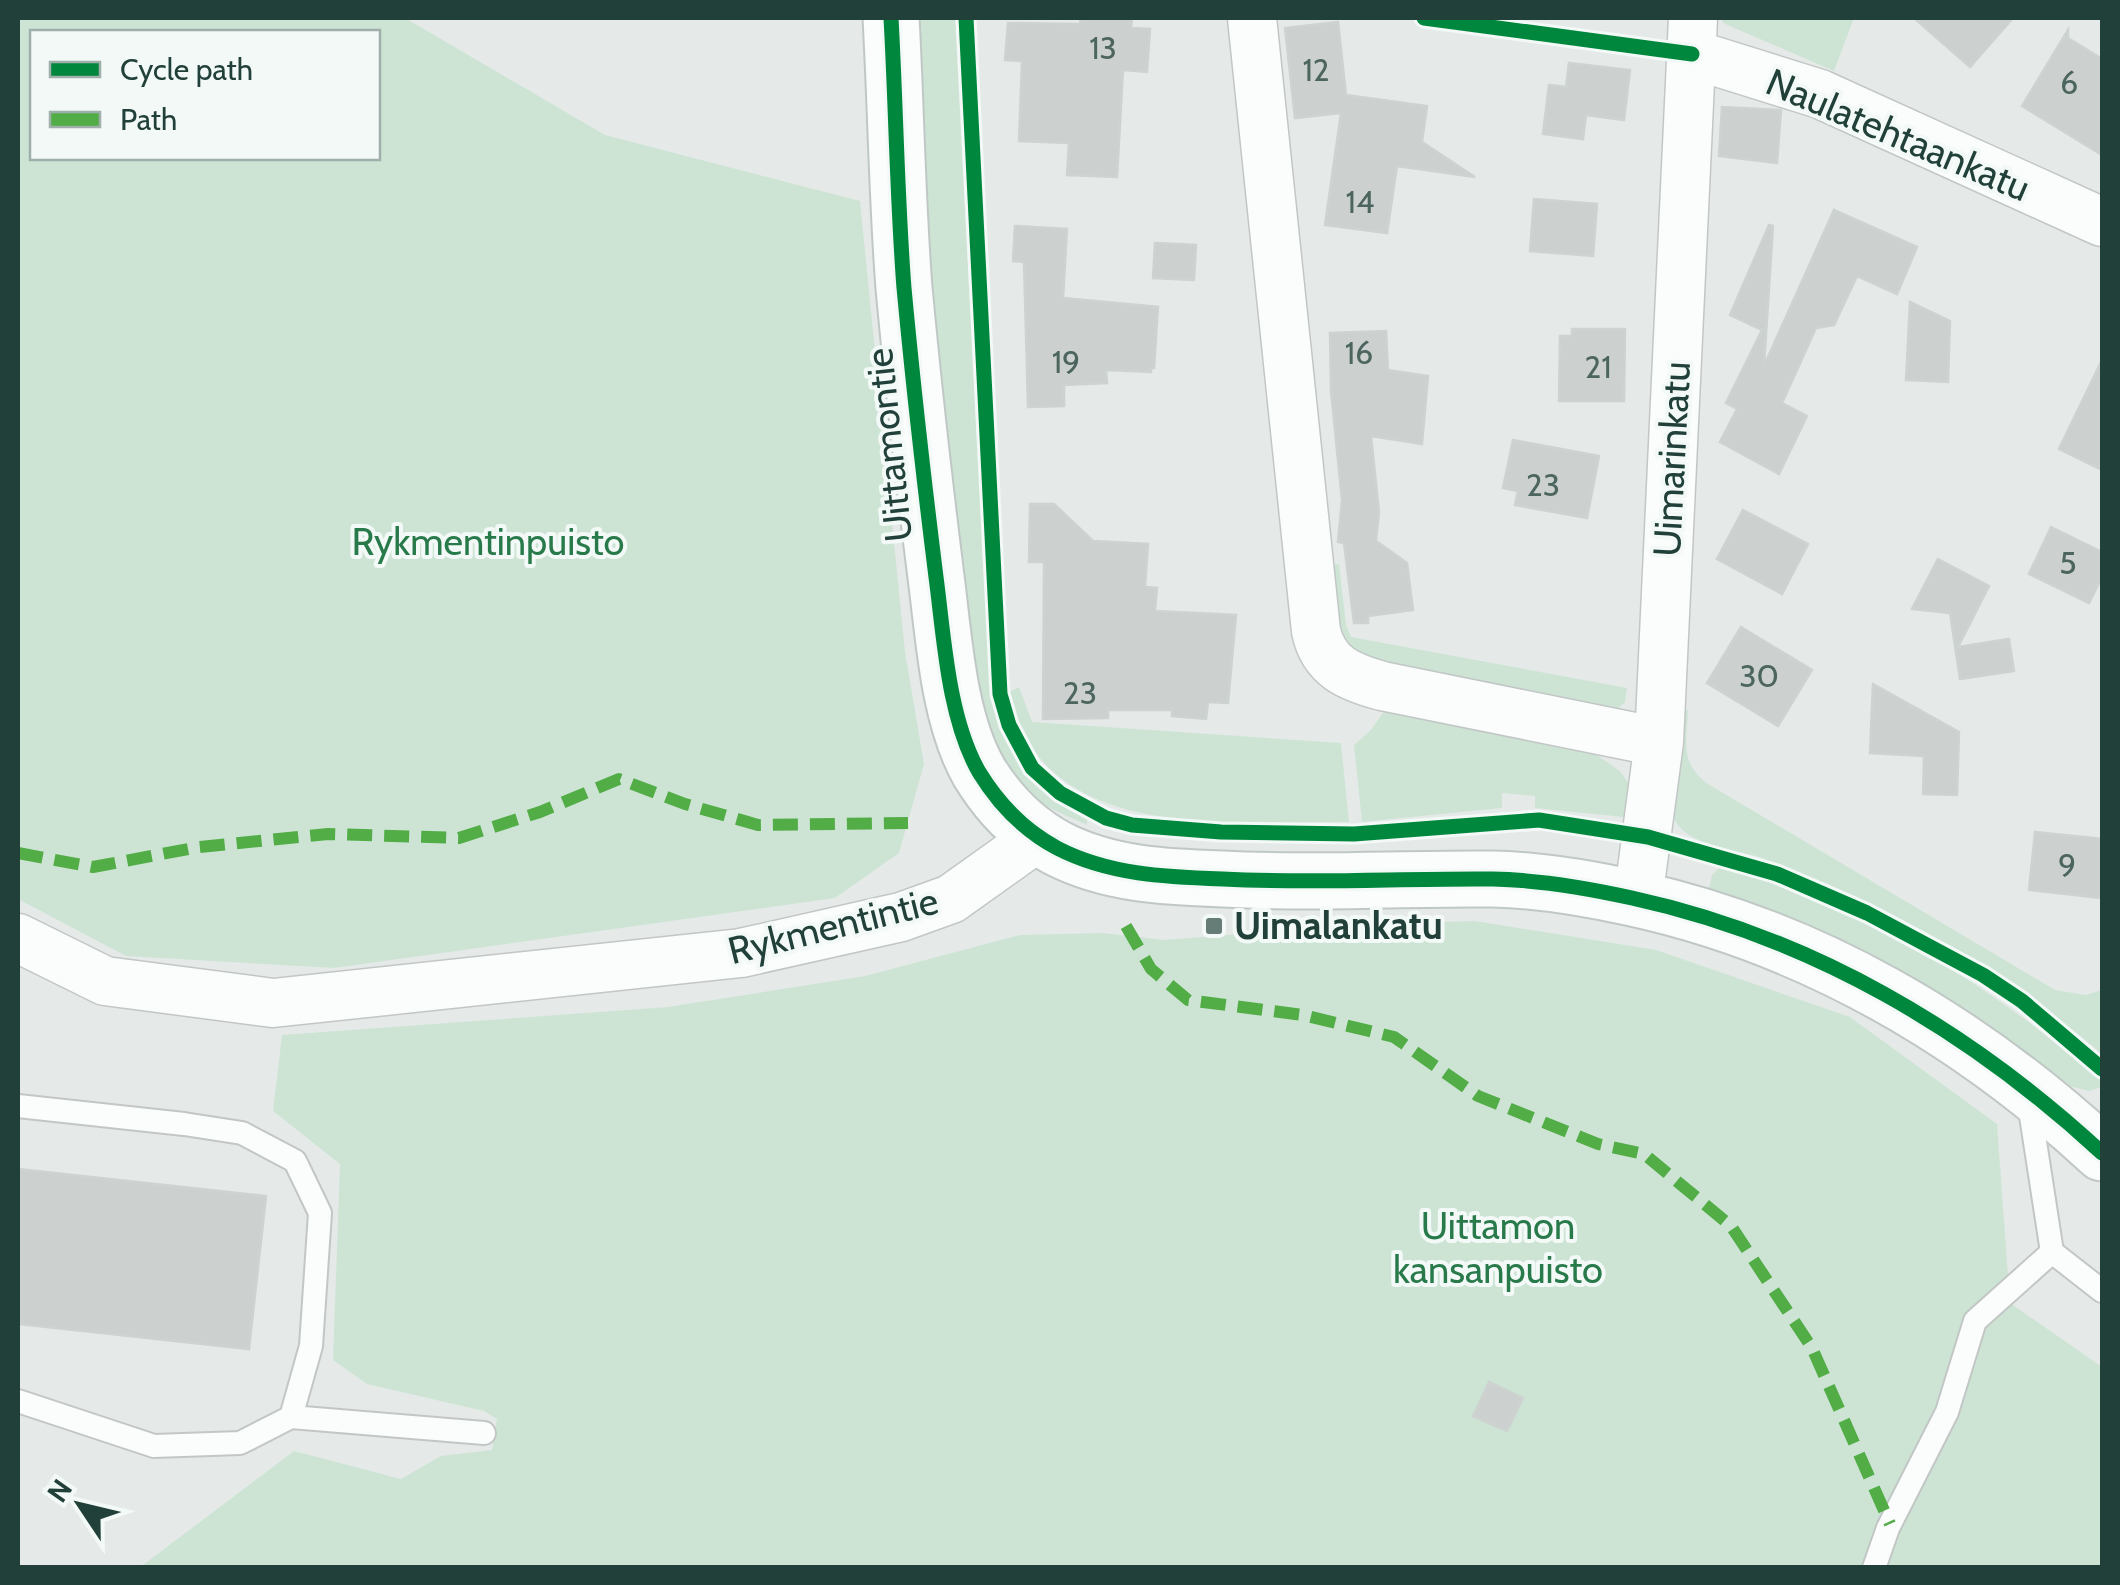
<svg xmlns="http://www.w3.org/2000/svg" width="2120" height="1585" font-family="Cabin,sans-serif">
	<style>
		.green { fill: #cde4d5; fill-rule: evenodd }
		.building { fill: #ccd1cf; stroke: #cdd3d1; stroke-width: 2.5 }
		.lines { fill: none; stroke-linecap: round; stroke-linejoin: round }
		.lane-casing { stroke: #c2c7c5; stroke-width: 26 }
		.street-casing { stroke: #c2c7c5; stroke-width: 51 }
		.secondary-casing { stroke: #c0c8c5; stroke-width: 59 }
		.lane { stroke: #fbfcfc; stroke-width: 22 }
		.street { stroke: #fbfcfc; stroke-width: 48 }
		.secondary { stroke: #fbfcfc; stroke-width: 55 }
		.quiet { stroke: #52ad46; stroke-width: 12; stroke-dasharray: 25 12; stroke-linecap: butt }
		.cycleway-casing { stroke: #f3f9f6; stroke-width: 21 }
		.cycleway { stroke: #00873e; stroke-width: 15 }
		.poi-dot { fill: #667c76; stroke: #f3f9f6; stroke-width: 4 }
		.labels { text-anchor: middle; stroke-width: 8; stroke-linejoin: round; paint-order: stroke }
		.number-label { font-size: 32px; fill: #4c655f }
		.street-label { font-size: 38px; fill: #214039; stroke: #f3f9f6 }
		.park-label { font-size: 38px; fill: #287a4b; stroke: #f3f9f6 }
		.poi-label { font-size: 38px; font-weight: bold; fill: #214039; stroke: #f3f9f6; text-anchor: start }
	</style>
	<rect width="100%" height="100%" fill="#e5eae8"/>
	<path class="green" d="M 18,18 L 405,18 L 605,135 L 860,201 L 905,652 L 924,764 L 899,853 L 835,898 L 334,968 L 126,956 L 18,899 ZM 378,32 L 378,158 L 32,158 L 32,32 Z
		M 915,18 L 955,18 L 990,689 C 1005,757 1032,781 1087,819 L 1087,825 C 1073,818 1057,813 1044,804 C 1005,777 988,728 978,684 L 932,338 Z
		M 1722,18 L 1854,18 L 1834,71 L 1723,23 Z
		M 1339,564 L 1346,625 L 1351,637 L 1627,688 L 1625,702 L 1616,710 L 1374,666 L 1340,644 L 1330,566 Z
		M 1019,687 L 1032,722 L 1341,743 L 1349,822 C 1230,820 1042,846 1009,692 Z
		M 1387,707 L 1588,749 L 1620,771 L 1635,793 L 1633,818 L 1535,808 L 1535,796 L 1502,793 L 1502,808 L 1362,822 L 1354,745 L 1371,730 Z
		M 1688,710 C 1687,743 1679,762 1708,784 L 2055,990 L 2086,995 L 2102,990 L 2102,1054 C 2002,969 1891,906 1768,860 C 1742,850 1695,848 1677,824 C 1664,807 1675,734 1676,711 Z
		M 1719,868 C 1861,902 1994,987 2102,1082 L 2102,1087 L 2089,1091 L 2069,1086 L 1989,1025 L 1868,953 L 1709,889 L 1712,875 Z
		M 1475,921 L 1656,950 L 1850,1017 L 1997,1124 L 2010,1303 L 2102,1367 L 2102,1567 L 139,1568 L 294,1451 L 401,1479 L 441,1456 L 492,1450 L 497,1419 L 484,1411 L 367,1384 L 333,1360 L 340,1164 L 273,1111 L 282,1035 L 668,1007 L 865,976 L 1020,935 L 1103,933 L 1165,940 L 1364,924 Z"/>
	<path class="building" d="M 1081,18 L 1132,18 L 1131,28 L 1150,29 L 1147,72 L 1123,70 L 1117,177 L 1067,175 L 1069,143 L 1019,141 L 1022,61 L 1005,60 L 1008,23 L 1080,24 Z
		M 1914,18 L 2013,18 L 1970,67 Z
		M 1338,22 L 1346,95 L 1427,106 L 1422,142 L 1475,177 L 1397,166 L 1387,233 L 1325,225 L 1341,113 L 1295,118 L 1285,28 Z
		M 2068,30 L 2068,38 L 2102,59 L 2102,155 L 2022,106 Z
		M 1569,63 L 1630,70 L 1624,120 L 1586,115 L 1583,139 L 1543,134 L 1549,85 L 1566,87 Z
		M 1722,107 L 1781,110 L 1777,163 L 1719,156 Z
		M 1534,199 L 1597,204 L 1593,256 L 1530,251 Z
		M 1834,210 L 1917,247 L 1897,294 L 1857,276 L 1834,325 L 1816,328 L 1782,403 L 1807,416 L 1779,474 L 1720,442 L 1737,409 L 1726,403 L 1762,330 L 1730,315 L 1769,225 L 1773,226 L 1764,366 Z
		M 1015,226 L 1067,229 L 1063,298 L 1158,307 L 1154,368 L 1151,368 L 1151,372 L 1106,370 L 1107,383 L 1064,385 L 1064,406 L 1028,407 L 1024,262 L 1013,261 Z
		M 1155,243 L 1196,245 L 1194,280 L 1153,278 Z
		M 1910,302 L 1950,321 L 1948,382 L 1906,380 Z
		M 1572,329 L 1625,329 L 1624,401 L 1559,401 L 1560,336 L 1572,336 Z
		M 1386,331 L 1388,370 L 1428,376 L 1422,444 L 1371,436 L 1379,512 L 1376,541 L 1407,563 L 1413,610 L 1368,616 L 1368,623 L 1354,623 L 1344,543 L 1338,542 L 1342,500 L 1331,391 L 1330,333 Z
		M 2102,360 L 2102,470 L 2059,449 Z
		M 1513,440 L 1599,456 L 1587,518 L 1515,505 L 1518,491 L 1503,488 Z
		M 1030,504 L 1054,504 L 1093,541 L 1148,544 L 1145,587 L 1157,588 L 1155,611 L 1236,615 L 1228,703 L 1208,702 L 1206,719 L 1172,716 L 1172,710 L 1108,710 L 1108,718 L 1043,719 L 1044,562 L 1029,562 Z
		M 1743,510 L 1808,544 L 1782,594 L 1717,559 Z
		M 2051,527 L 2102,552 L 2102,577 L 2089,603 L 2029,574 Z
		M 1938,559 L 1989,586 L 1958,647 L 2009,639 L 2014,671 L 1960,679 L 1950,613 L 1912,609 Z
		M 1741,627 L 1812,670 L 1778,726 L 1707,683 Z
		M 1873,684 L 1959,732 L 1957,795 L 1923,794 L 1924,756 L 1870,753 Z
		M 2035,832 L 2102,839 L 2102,898 L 2029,890 Z
		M 18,1169 L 266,1196 L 249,1349 L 18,1324 Z
		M 1489,1382 L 1523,1398 L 1507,1431 L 1473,1416 Z"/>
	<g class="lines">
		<defs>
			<path id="lane" d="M 18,1106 L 184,1124 L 242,1133 L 295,1161 L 320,1213 L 311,1346 L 291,1417 L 240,1443 L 154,1446 L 18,1401
				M 2052,1252 L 2102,1291
				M 291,1417 L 484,1433
				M 1874,1568 L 1888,1528 L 1947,1412 L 1975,1321 L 2052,1252 L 2029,1103"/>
			<path id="street" d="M 1252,18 L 1316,631 C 1324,667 1349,677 1382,686 L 1659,742
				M 1692,54 L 1820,94 L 2102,222
				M 1638,899 L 1659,742 L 1693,18
				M 18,938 L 105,981 L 273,1003 L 741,953 L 901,917 L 951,899 L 1038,837"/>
			<path id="secondary" d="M 891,18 C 896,107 897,198 904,288 C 913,384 924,481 936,577 C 944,637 948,718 979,772 C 998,803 1025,831 1057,848 C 1109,875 1166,877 1223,879 C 1313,884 1403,878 1493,879 C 1540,880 1587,888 1632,898 C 1811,937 1969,1030 2102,1153"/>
		</defs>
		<use href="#lane" class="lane-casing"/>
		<use href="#street" class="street-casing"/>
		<use href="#secondary" class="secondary-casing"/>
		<use href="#lane" class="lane"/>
		<use href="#street" class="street"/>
		<use href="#secondary" class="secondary"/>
		<path class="quiet" d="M 18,853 L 93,867 L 199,847 L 328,834 L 459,838 L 540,812 L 619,779 L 685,804 L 758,825 L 908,823
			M 1126,926 L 1151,969 L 1188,1000 L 1303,1015 L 1394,1037 L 1478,1096 L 1598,1144 L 1644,1154 L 1731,1226 L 1812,1348 L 1890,1524"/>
		<defs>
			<path id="cycleway" d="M 891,18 C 896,107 897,198 904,288 C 913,384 924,481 936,577 C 944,637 948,718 979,772 C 998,803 1025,831 1057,848 C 1109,875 1166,877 1223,879 C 1313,884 1403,878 1493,879 C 1540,880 1587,888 1632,898 C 1811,937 1969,1030 2102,1153
				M 966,18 L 1000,694 L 1009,725 L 1032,768 L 1060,793 L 1106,818 L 1132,825 L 1221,832 L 1354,834 L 1539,820 L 1648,837 L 1777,874 L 1867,913 L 1983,975 L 2022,1001 L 2102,1069
				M 1424,18 L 1692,54"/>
		</defs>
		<use href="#cycleway" class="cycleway-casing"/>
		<use href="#cycleway" class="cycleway"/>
	</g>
	<rect class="poi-dot" x="1204" y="916" width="20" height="20" rx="5"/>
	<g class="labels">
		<g class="number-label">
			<text x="1103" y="59">13</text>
			<text x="1316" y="81">12</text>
			<text x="2069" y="94">6</text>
			<text x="1360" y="213">14</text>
			<text x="1359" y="364">16</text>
			<text x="1066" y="373">19</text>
			<text x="1598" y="378">21</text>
			<text x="1543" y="496">23</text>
			<text x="2068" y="574">5</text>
			<text x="1759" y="687">30</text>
			<text x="1080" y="704">23</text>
			<text x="2067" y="876">9</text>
		</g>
		<g class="street-label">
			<text transform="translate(1898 135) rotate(23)" y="13">Naulatehtaankatu</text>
			<text transform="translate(889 445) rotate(-96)" y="13">Uittamontie</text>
			<text transform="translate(1672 459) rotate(-87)" y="13">Uimarinkatu</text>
			<text transform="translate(833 926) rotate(-14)" y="13">Rykmentintie</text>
		</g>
		<g class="park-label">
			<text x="488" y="555">Rykmentinpuisto</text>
			<text x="1498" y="1239">Uittamon<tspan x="1498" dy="44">kansanpuisto</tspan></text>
		</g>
		<g class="poi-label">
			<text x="1234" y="939">Uimalankatu</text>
		</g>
	</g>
	<rect width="2120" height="1585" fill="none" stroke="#214039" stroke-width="40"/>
	<rect x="30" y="30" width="350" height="130" fill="#f3f9f6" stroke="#9fafaa" stroke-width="2.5"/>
	<rect x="50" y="62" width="50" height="15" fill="#00873e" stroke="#9fafaa" stroke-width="2.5"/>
	<text x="120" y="80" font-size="30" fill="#214039">Cycle path</text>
	<rect x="50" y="112" width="50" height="15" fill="#52ad46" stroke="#9fafaa" stroke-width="2.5"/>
	<text x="120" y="130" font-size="30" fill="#214039">Path</text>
	<g transform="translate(80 1505) rotate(305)" stroke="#f3f9f6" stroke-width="8" paint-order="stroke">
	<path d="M0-8L18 38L0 25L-18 38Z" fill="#214039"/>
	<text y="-15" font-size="28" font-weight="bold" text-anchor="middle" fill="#214039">N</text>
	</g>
</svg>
